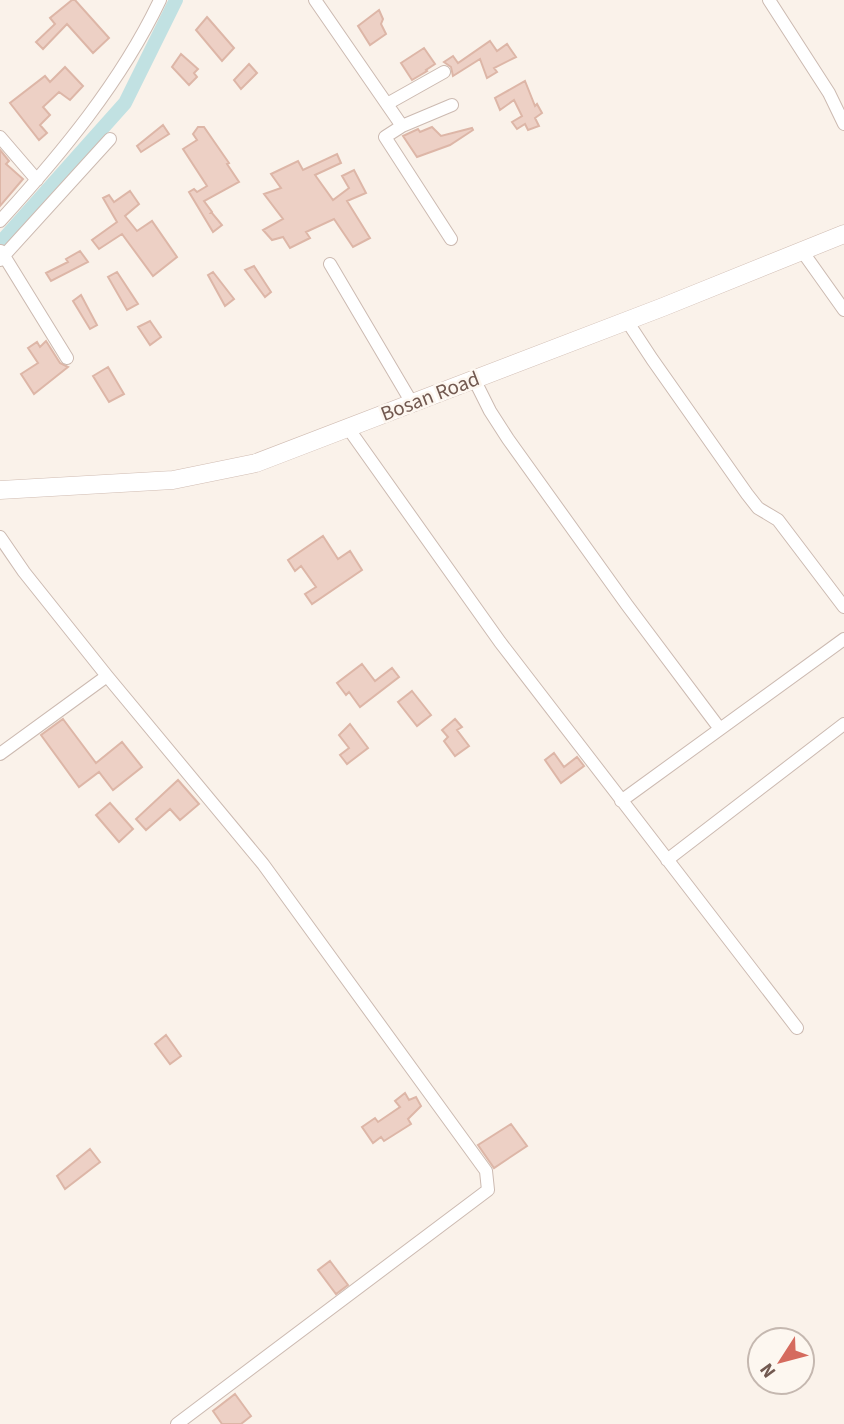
<svg xmlns="http://www.w3.org/2000/svg" width="844" height="1424" font-family="'Source Sans 3',sans-serif">
	<style>
		.lines { fill: none; stroke-linecap: round; stroke-linejoin: round }
		.canal { stroke: #c1e1e2; stroke-width: 14 }
		.building { fill: #edd0c5; stroke: #ddb6a7; stroke-width: 2 }
		.street-casing { stroke: #ccbab1; stroke-width: 14 }
		.secondary-casing { stroke: #d0bcb2; stroke-width: 19 }
		.street { stroke: #fff; stroke-width: 12 }
		.secondary { stroke: #fff; stroke-width: 18 }
		.labels { text-anchor: middle; stroke-width: 5; stroke-linejoin: round; paint-order: stroke }
		.street-label { font-size: 21px; fill: #725950; stroke: #fdf7f0 }
	</style>
	<rect width="100%" height="100%" fill="#faf2ea"/>
	<g class="lines">
		<path class="canal" d="M 0,243 L 125,103 L 176,0"/>
	</g>
	<path class="building" d="M 72,0 L 75,0 L 109,38 L 93,53 L 67,24 L 43,49 L 36,42 L 55,24 L 50,18 Z
		M 379,10 L 383,19 L 381,24 L 386,34 L 370,45 L 358,26 Z
		M 207,17 L 234,48 L 222,61 L 196,30 Z
		M 490,41 L 497,51 L 507,44 L 516,57 L 494,68 L 497,72 L 487,78 L 480,59 L 453,76 L 451,67 L 444,62 L 453,56 L 458,63 Z
		M 424,48 L 435,64 L 426,70 L 427,71 L 412,80 L 401,63 Z
		M 181,54 L 198,69 L 194,73 L 197,77 L 189,85 L 172,67 Z
		M 249,64 L 257,73 L 241,89 L 234,80 Z
		M 65,67 L 83,86 L 70,100 L 59,92 L 43,107 L 50,115 L 40,125 L 47,133 L 39,140 L 10,103 L 45,76 L 50,82 Z
		M 525,81 L 535,106 L 537,104 L 542,113 L 535,118 L 539,126 L 528,130 L 525,124 L 517,129 L 512,122 L 522,116 L 514,100 L 500,110 L 495,98 Z
		M 163,125 L 169,134 L 141,152 L 137,146 Z
		M 198,127 L 204,127 L 229,163 L 227,164 L 239,182 L 204,201 L 212,212 L 211,213 L 212,213 L 222,225 L 213,232 L 189,192 L 194,189 L 197,192 L 207,186 L 183,149 L 197,140 L 193,134 Z
		M 432,127 L 441,136 L 472,128 L 473,130 L 450,145 L 417,157 L 403,136 L 418,129 L 420,132 Z
		M 0,150 L 9,161 L 6,164 L 23,179 L 0,206 Z
		M 337,154 L 341,163 L 315,175 L 333,200 L 349,188 L 342,176 L 354,170 L 366,193 L 347,201 L 370,238 L 353,247 L 334,219 L 306,232 L 310,238 L 290,248 L 283,237 L 272,240 L 263,230 L 283,219 L 264,194 L 281,188 L 271,174 L 298,161 L 303,170 Z
		M 130,191 L 139,204 L 125,216 L 137,231 L 152,221 L 177,257 L 153,276 L 122,234 L 99,249 L 92,240 L 117,222 L 103,198 L 109,195 L 114,202 Z
		M 80,251 L 88,262 L 51,281 L 46,273 L 68,262 L 66,259 Z
		M 254,266 L 271,292 L 265,297 L 245,270 Z
		M 117,272 L 138,304 L 127,310 L 108,277 Z
		M 213,272 L 234,299 L 225,306 L 208,275 Z
		M 81,295 L 97,325 L 90,329 L 73,301 Z
		M 150,321 L 161,337 L 150,345 L 138,327 Z
		M 46,341 L 60,363 L 68,367 L 34,394 L 21,374 L 38,363 L 28,348 L 37,342 L 40,347 Z
		M 108,367 L 124,394 L 109,402 L 93,376 Z
		M 323,536 L 338,559 L 350,551 L 362,570 L 312,604 L 305,594 L 316,587 L 301,566 L 295,571 L 288,560 Z
		M 362,664 L 375,681 L 392,668 L 399,677 L 360,707 L 349,692 L 346,695 L 337,683 Z
		M 412,691 L 431,715 L 417,726 L 398,702 Z
		M 63,719 L 96,763 L 122,742 L 142,767 L 113,790 L 99,772 L 79,787 L 41,735 Z
		M 455,719 L 462,727 L 457,730 L 469,746 L 455,756 L 444,741 L 448,737 L 442,730 Z
		M 350,724 L 368,748 L 347,764 L 340,755 L 349,748 L 339,735 Z
		M 554,753 L 564,767 L 577,757 L 584,766 L 561,783 L 545,760 Z
		M 178,780 L 199,804 L 180,820 L 170,809 L 146,830 L 136,819 Z
		M 110,803 L 133,829 L 119,842 L 96,815 Z
		M 166,1035 L 181,1056 L 170,1064 L 155,1044 Z
		M 405,1093 L 409,1100 L 416,1097 L 421,1106 L 408,1119 L 411,1124 L 384,1141 L 381,1137 L 373,1143 L 362,1127 L 375,1118 L 378,1122 L 400,1107 L 395,1101 Z
		M 511,1124 L 527,1146 L 494,1168 L 478,1145 Z
		M 90,1149 L 100,1162 L 65,1189 L 57,1176 Z
		M 330,1261 L 348,1285 L 336,1294 L 318,1270 Z
		M 235,1394 L 251,1416 L 241,1424 L 222,1424 L 213,1411 Z"/>
	<g class="lines">
		<defs>
			<path id="street" d="M 315,0 L 402,126
				M 769,0 L 829,93 L 844,124
				M 387,104 L 444,72
				M 0,137 L 37,180
				M 0,221 C 61,154 121,82 160,0
				M 451,239 L 385,137 L 402,126 L 452,105
				M 1,251 L 67,358
				M 802,251 L 844,310
				M 0,260 L 110,139
				M 330,264 L 412,403
				M 627,321 L 652,359 L 747,494 L 758,508 L 778,520 L 844,607
				M 474,379 L 490,411 L 508,439 L 627,605 L 720,729
				M 348,428 L 500,642 L 797,1028
				M 0,537 L 24,572 L 107,676 L 263,864 L 486,1171 L 488,1190 L 177,1424
				M 0,754 L 107,676
				M 621,801 L 844,639
				M 667,860 L 844,724"/>
			<path id="secondary" d="M 0,490 L 173,480 L 256,463 L 663,307 L 844,234"/>
		</defs>
		<use href="#street" class="street-casing"/>
		<use href="#secondary" class="secondary-casing"/>
		<use href="#street" class="street"/>
		<use href="#secondary" class="secondary"/>
	</g>
	<g class="labels">
		<g class="street-label">
			<text transform="translate(430 396) rotate(-21)" y="7">Bosan Road</text>
		</g>
	</g>
	<g transform="translate(781 1361) rotate(234)"><circle r="33" fill="#fdf7f0" stroke="#c5b8b0" stroke-width="2"/>
	<path d="M0-5L12 26L0 18L-12 26Z" fill="#d56b5e"/>
	<text y="-10" font-size="19" font-weight="bold" text-anchor="middle" fill="#725950">N</text>
	</g>
</svg>
